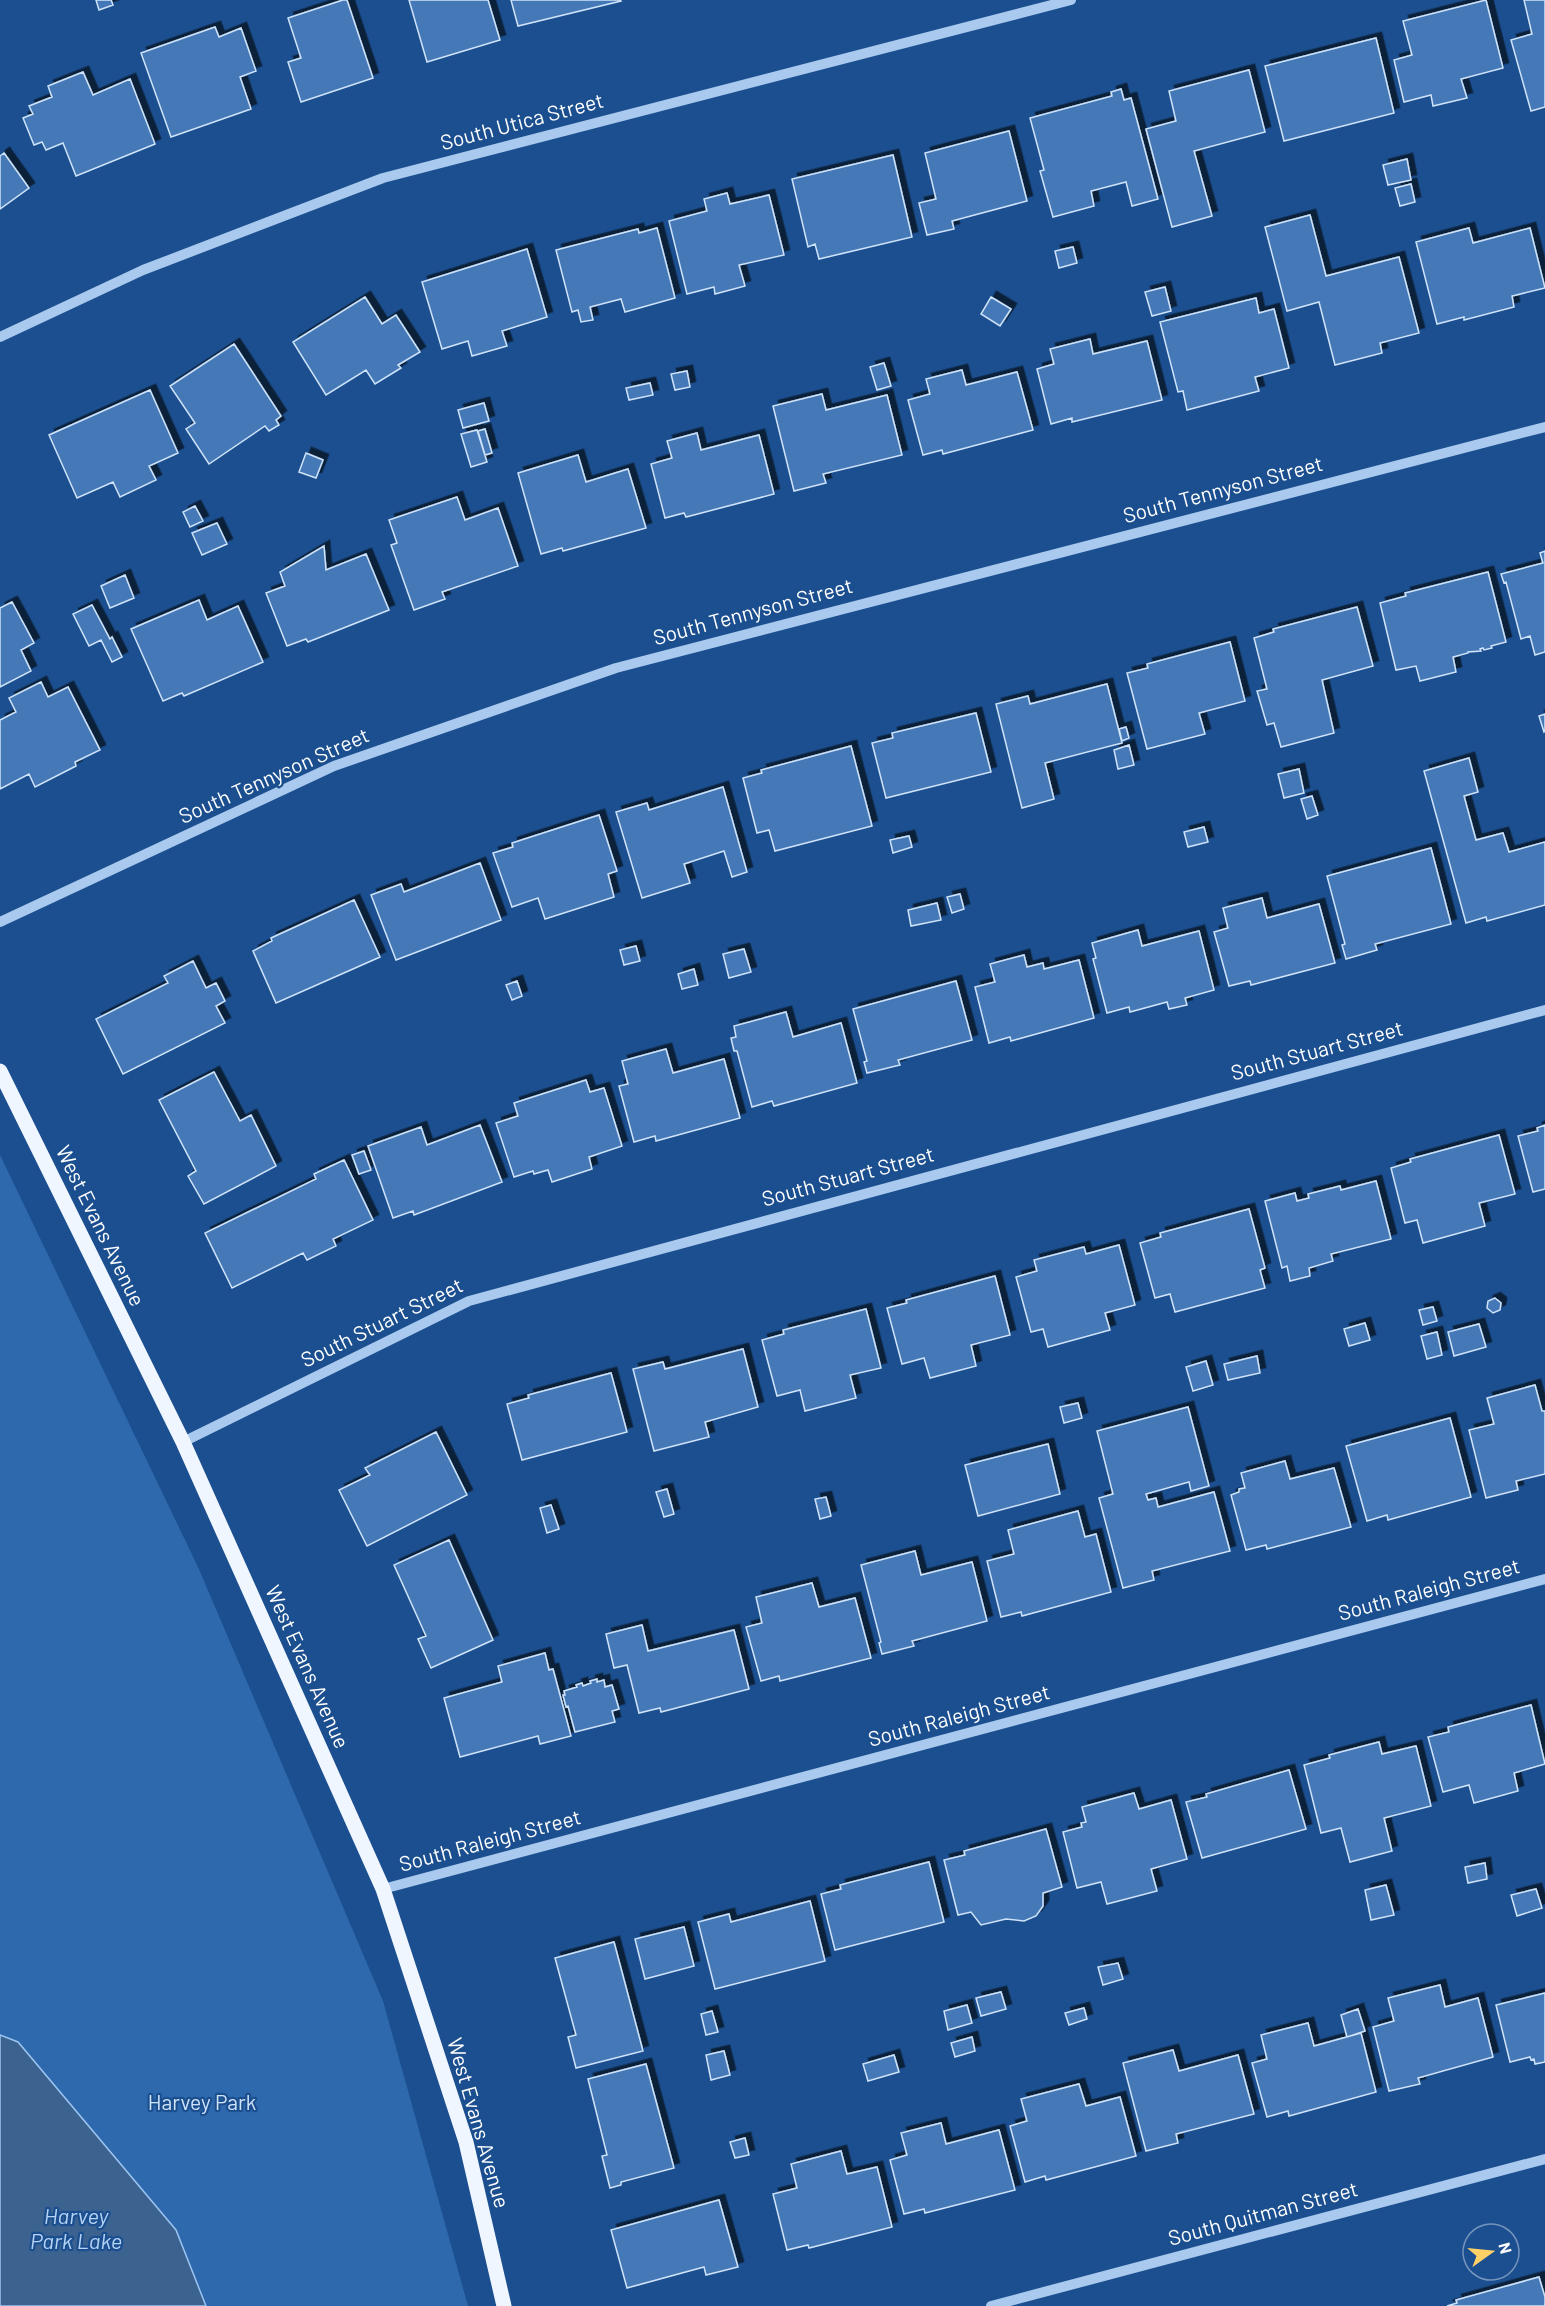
<svg xmlns="http://www.w3.org/2000/svg" width="1545" height="2306" font-family="Barlow,sans-serif">
	<style>
		.green { fill: #2e69ad }
		.water { fill: #3c6290; stroke: #9cc4f0; stroke-width: 1.5 }
		.building { fill: #4478b7; stroke: #cfe3fa; stroke-width: 1.5; filter: url(#shadow) }
		.lines { fill: none; stroke-linecap: round; stroke-linejoin: round }
		.minor { stroke: #a9c9ee; stroke-width: 10 }
		.major { stroke: #f0f6ff; stroke-width: 15 }
		.labels { text-anchor: middle; stroke-width: 4.5; stroke-linejoin: round; paint-order: stroke }
		.street-label { font-size: 21px; fill: #fff; stroke: #1b4f8f }
		.park-label { font-size: 21px; fill: #cfe3fa; stroke: #1b4f8f }
		.water-label { font-size: 22px; font-style: italic; fill: #b5d3f5; stroke: #1b4f8f }
	</style>
	<defs>
		<filter id="shadow"><feDropShadow dx="5.5" dy="-5.5" stdDeviation="0" flood-color="#0009"/></filter>
	</defs>
	<rect width="100%" height="100%" fill="#1b4f8f"/>
	<path class="green" d="M 0,1155 L 198,1567 L 383,2001 L 468,2306 L 0,2306 Z"/>
	<path class="water" d="M 0,2035 L 18,2042 L 176,2230 L 206,2306 L 0,2306 Z"/>
	<path class="building" d="M 96,0 L 111,0 L 113,5 L 99,10 Z
		M 343,0 L 347,0 L 373,78 L 301,102 L 288,62 L 301,58 L 288,18 Z
		M 409,0 L 488,0 L 500,40 L 427,62 Z
		M 511,0 L 620,0 L 621,1 L 518,26 Z
		M 1486,0 L 1503,68 L 1461,79 L 1467,98 L 1433,106 L 1431,95 L 1404,102 L 1394,60 L 1412,55 L 1403,21 Z
		M 1524,0 L 1545,0 L 1545,107 L 1531,111 L 1511,40 L 1532,34 Z
		M 215,27 L 219,37 L 241,28 L 256,71 L 240,77 L 251,109 L 171,137 L 141,53 Z
		M 1376,38 L 1394,113 L 1284,141 L 1265,66 Z
		M 1249,70 L 1265,132 L 1194,151 L 1212,216 L 1172,227 L 1146,129 L 1176,121 L 1169,91 Z
		M 83,72 L 93,95 L 130,79 L 155,144 L 76,176 L 63,143 L 46,150 L 42,142 L 34,145 L 23,118 L 33,114 L 29,106 L 52,97 L 48,86 Z
		M 1121,89 L 1124,100 L 1131,98 L 1158,199 L 1132,206 L 1126,182 L 1091,191 L 1094,206 L 1053,217 L 1040,171 L 1044,170 L 1030,118 L 1112,96 L 1111,92 Z
		M 1009,131 L 1027,201 L 952,221 L 954,229 L 927,235 L 919,203 L 936,199 L 925,153 Z
		M 4,153 L 29,188 L 0,209 L 0,156 Z
		M 893,155 L 912,237 L 819,259 L 815,244 L 808,247 L 792,179 Z
		M 1407,159 L 1411,180 L 1388,185 L 1383,165 Z
		M 1411,184 L 1415,202 L 1400,206 L 1395,188 Z
		M 727,193 L 730,204 L 769,195 L 784,255 L 739,265 L 745,286 L 715,294 L 714,287 L 687,294 L 669,221 L 707,211 L 704,199 Z
		M 1310,215 L 1326,276 L 1399,257 L 1419,333 L 1380,343 L 1382,353 L 1335,365 L 1319,302 L 1287,311 L 1265,227 Z
		M 657,228 L 675,298 L 625,312 L 621,299 L 590,307 L 593,320 L 581,322 L 578,310 L 572,312 L 556,250 L 638,229 L 639,233 Z
		M 1469,228 L 1473,243 L 1530,228 L 1545,288 L 1512,296 L 1514,307 L 1464,320 L 1464,317 L 1437,324 L 1416,242 Z
		M 1073,247 L 1077,263 L 1059,268 L 1055,251 Z
		M 527,249 L 547,317 L 502,331 L 507,346 L 472,356 L 468,341 L 442,349 L 422,282 Z
		M 1165,287 L 1171,311 L 1152,316 L 1145,292 Z
		M 365,297 L 382,324 L 396,315 L 420,352 L 398,365 L 401,368 L 375,384 L 366,370 L 326,395 L 293,342 Z
		M 991,297 L 1011,309 L 1000,326 L 981,314 Z
		M 1256,298 L 1259,313 L 1274,309 L 1289,368 L 1255,377 L 1259,391 L 1187,410 L 1183,391 L 1178,392 L 1160,322 Z
		M 1090,339 L 1093,354 L 1147,341 L 1162,400 L 1072,422 L 1072,418 L 1051,424 L 1037,369 L 1054,364 L 1050,349 Z
		M 234,344 L 281,416 L 276,420 L 279,425 L 269,431 L 265,426 L 209,464 L 186,429 L 195,423 L 170,386 Z
		M 884,363 L 891,386 L 877,390 L 870,367 Z
		M 962,370 L 966,385 L 1017,372 L 1033,430 L 943,454 L 942,450 L 923,455 L 908,400 L 930,394 L 926,379 Z
		M 687,371 L 690,387 L 675,390 L 671,374 Z
		M 650,383 L 653,395 L 629,400 L 626,388 Z
		M 150,390 L 178,453 L 149,466 L 156,480 L 120,497 L 113,482 L 77,498 L 49,435 Z
		M 822,394 L 826,410 L 887,395 L 902,455 L 823,474 L 826,483 L 794,491 L 773,406 Z
		M 484,403 L 489,421 L 463,428 L 458,410 Z
		M 485,429 L 492,453 L 485,455 L 478,431 Z
		M 477,430 L 487,462 L 471,467 L 461,434 Z
		M 697,433 L 701,450 L 759,435 L 774,494 L 686,517 L 684,513 L 665,518 L 651,464 L 672,458 L 667,441 Z
		M 306,453 L 323,460 L 316,478 L 299,472 Z
		M 578,455 L 586,482 L 628,469 L 646,528 L 563,551 L 562,548 L 541,554 L 518,473 Z
		M 457,497 L 465,520 L 498,508 L 518,566 L 442,592 L 445,599 L 414,610 L 391,545 L 397,543 L 389,520 Z
		M 195,506 L 203,521 L 190,527 L 183,512 Z
		M 217,523 L 227,544 L 202,555 L 192,533 Z
		M 324,546 L 326,570 L 366,554 L 389,610 L 308,642 L 306,639 L 287,646 L 266,593 L 285,586 L 280,572 Z
		M 1545,551 L 1545,652 L 1535,655 L 1530,636 L 1521,639 L 1506,582 L 1504,583 L 1501,574 L 1543,563 L 1540,553 Z
		M 1488,572 L 1506,642 L 1491,646 L 1492,648 L 1484,650 L 1483,648 L 1480,649 L 1481,651 L 1468,652 L 1468,653 L 1453,657 L 1456,672 L 1420,681 L 1416,666 L 1396,670 L 1380,603 L 1406,596 L 1405,593 Z
		M 125,575 L 134,598 L 110,608 L 101,586 Z
		M 199,600 L 207,620 L 238,606 L 263,662 L 184,696 L 182,693 L 163,701 L 131,629 Z
		M 12,602 L 34,643 L 21,650 L 31,671 L 0,687 L 0,608 Z
		M 92,605 L 110,639 L 112,637 L 122,657 L 112,662 L 101,640 L 89,646 L 73,614 Z
		M 1357,607 L 1373,666 L 1322,680 L 1334,733 L 1281,747 L 1274,723 L 1267,725 L 1257,691 L 1267,689 L 1254,638 L 1274,632 L 1273,629 Z
		M 1230,642 L 1245,701 L 1199,713 L 1205,734 L 1147,749 L 1127,673 L 1148,668 L 1147,664 Z
		M 41,682 L 48,697 L 68,687 L 100,750 L 75,762 L 76,766 L 35,787 L 29,774 L 0,789 L 0,720 L 16,712 L 9,698 Z
		M 1107,684 L 1122,743 L 1045,763 L 1054,799 L 1022,808 L 996,704 L 1028,696 L 1030,704 Z
		M 976,713 L 991,772 L 886,798 L 872,743 L 893,738 L 892,733 Z
		M 1545,714 L 1545,731 L 1544,732 L 1539,716 Z
		M 1126,727 L 1129,738 L 1122,741 L 1119,729 Z
		M 1129,745 L 1134,765 L 1118,769 L 1114,750 Z
		M 851,746 L 872,826 L 775,851 L 769,830 L 757,833 L 743,778 L 762,773 L 761,770 Z
		M 1469,758 L 1478,792 L 1464,796 L 1476,840 L 1503,833 L 1509,852 L 1545,842 L 1545,905 L 1487,921 L 1486,917 L 1466,923 L 1424,771 Z
		M 1299,769 L 1304,793 L 1284,798 L 1278,774 Z
		M 723,787 L 747,872 L 732,877 L 724,851 L 684,864 L 690,883 L 642,898 L 616,812 L 647,803 L 649,810 Z
		M 1312,796 L 1318,815 L 1307,819 L 1301,799 Z
		M 599,815 L 617,871 L 608,874 L 614,897 L 545,919 L 538,898 L 512,907 L 493,853 L 513,847 L 512,843 Z
		M 1204,827 L 1208,842 L 1188,847 L 1184,832 Z
		M 909,836 L 912,847 L 893,853 L 890,840 Z
		M 1431,848 L 1451,924 L 1375,944 L 1377,950 L 1346,959 L 1342,945 L 1345,944 L 1327,876 Z
		M 480,863 L 501,920 L 396,960 L 371,895 L 401,884 L 404,892 Z
		M 960,894 L 964,909 L 952,913 L 947,897 Z
		M 1262,898 L 1267,918 L 1319,904 L 1335,963 L 1251,985 L 1250,981 L 1229,986 L 1214,932 L 1228,928 L 1223,908 Z
		M 354,900 L 380,957 L 276,1003 L 253,951 L 272,941 L 271,938 Z
		M 937,903 L 941,920 L 911,926 L 908,910 Z
		M 1138,930 L 1142,946 L 1199,931 L 1214,990 L 1185,998 L 1187,1005 L 1169,1009 L 1167,1002 L 1130,1012 L 1129,1007 L 1107,1013 L 1093,959 L 1096,958 L 1092,943 Z
		M 636,946 L 640,961 L 624,965 L 620,950 Z
		M 744,949 L 751,972 L 729,978 L 723,954 Z
		M 1024,955 L 1027,967 L 1043,963 L 1044,969 L 1079,960 L 1094,1018 L 1011,1041 L 1010,1037 L 989,1043 L 975,987 L 995,982 L 990,964 Z
		M 193,961 L 206,988 L 216,983 L 225,1001 L 216,1006 L 225,1023 L 123,1074 L 96,1019 L 168,983 L 164,976 Z
		M 694,969 L 698,985 L 682,989 L 678,974 Z
		M 517,981 L 522,996 L 512,1000 L 506,985 Z
		M 956,981 L 972,1040 L 898,1060 L 900,1065 L 867,1073 L 864,1062 L 867,1061 L 853,1009 Z
		M 786,1012 L 793,1037 L 841,1023 L 857,1083 L 774,1106 L 772,1101 L 752,1107 L 737,1051 L 734,1051 L 731,1038 L 736,1037 L 734,1026 Z
		M 666,1049 L 673,1073 L 724,1059 L 740,1118 L 656,1141 L 655,1136 L 634,1142 L 619,1086 L 628,1084 L 622,1061 Z
		M 214,1072 L 240,1121 L 251,1115 L 276,1166 L 204,1204 L 188,1176 L 196,1171 L 159,1100 Z
		M 586,1080 L 590,1092 L 604,1088 L 622,1146 L 589,1157 L 592,1169 L 552,1182 L 548,1170 L 534,1174 L 533,1171 L 514,1177 L 496,1123 L 518,1116 L 514,1103 Z
		M 480,1125 L 502,1182 L 414,1215 L 413,1211 L 393,1218 L 368,1146 L 421,1127 L 427,1145 Z
		M 1545,1125 L 1545,1189 L 1533,1192 L 1518,1136 L 1538,1131 L 1537,1128 Z
		M 1499,1135 L 1515,1194 L 1479,1203 L 1485,1226 L 1423,1243 L 1417,1220 L 1405,1223 L 1391,1168 L 1411,1162 L 1410,1159 Z
		M 364,1151 L 371,1170 L 359,1174 L 352,1155 Z
		M 344,1160 L 373,1220 L 333,1239 L 336,1246 L 307,1260 L 303,1253 L 232,1288 L 205,1233 L 316,1179 L 314,1174 Z
		M 1376,1181 L 1391,1239 L 1331,1254 L 1333,1261 L 1309,1268 L 1310,1276 L 1290,1281 L 1287,1266 L 1282,1268 L 1265,1201 L 1295,1193 L 1297,1201 L 1309,1198 L 1308,1194 L 1340,1186 L 1341,1190 Z
		M 1249,1209 L 1265,1268 L 1260,1270 L 1265,1288 L 1175,1312 L 1170,1294 L 1155,1298 L 1140,1243 L 1161,1237 L 1160,1233 Z
		M 1119,1245 L 1135,1305 L 1105,1313 L 1110,1330 L 1048,1347 L 1043,1329 L 1031,1332 L 1016,1277 L 1037,1271 L 1034,1260 L 1084,1247 L 1086,1254 Z
		M 995,1276 L 1010,1335 L 971,1345 L 976,1366 L 930,1378 L 924,1358 L 902,1364 L 887,1308 L 907,1303 L 906,1300 Z
		M 1495,1298 L 1501,1303 L 1500,1310 L 1493,1313 L 1487,1308 L 1488,1301 Z
		M 1433,1307 L 1437,1321 L 1423,1325 L 1419,1310 Z
		M 866,1309 L 881,1368 L 850,1375 L 856,1398 L 805,1411 L 800,1390 L 777,1396 L 762,1340 L 784,1334 L 783,1330 Z
		M 1365,1323 L 1370,1340 L 1349,1346 L 1344,1329 Z
		M 1479,1324 L 1486,1347 L 1454,1356 L 1448,1332 Z
		M 1437,1332 L 1442,1355 L 1427,1359 L 1421,1336 Z
		M 743,1349 L 758,1407 L 705,1422 L 709,1437 L 654,1451 L 633,1369 L 663,1362 L 665,1369 Z
		M 1257,1356 L 1260,1373 L 1228,1380 L 1224,1364 Z
		M 1206,1361 L 1213,1385 L 1193,1391 L 1186,1367 Z
		M 611,1373 L 627,1432 L 522,1460 L 507,1404 L 529,1398 L 528,1395 Z
		M 1535,1385 L 1542,1411 L 1545,1411 L 1545,1474 L 1516,1481 L 1518,1490 L 1486,1498 L 1469,1430 L 1494,1424 L 1487,1398 Z
		M 1078,1403 L 1082,1418 L 1064,1423 L 1060,1407 Z
		M 1188,1407 L 1209,1486 L 1191,1491 L 1189,1482 L 1146,1494 L 1148,1500 L 1156,1498 L 1158,1507 L 1214,1492 L 1230,1551 L 1152,1571 L 1154,1580 L 1123,1588 L 1099,1498 L 1113,1494 L 1097,1431 Z
		M 1450,1418 L 1471,1497 L 1388,1520 L 1387,1515 L 1367,1521 L 1346,1446 Z
		M 436,1432 L 467,1495 L 367,1546 L 339,1490 L 370,1475 L 365,1468 Z
		M 1048,1444 L 1060,1494 L 978,1516 L 965,1465 Z
		M 1285,1461 L 1290,1479 L 1334,1468 L 1351,1527 L 1267,1549 L 1266,1545 L 1246,1550 L 1231,1495 L 1239,1492 L 1239,1489 L 1245,1488 L 1241,1473 Z
		M 667,1489 L 674,1514 L 664,1517 L 656,1492 Z
		M 826,1497 L 831,1516 L 820,1519 L 815,1499 Z
		M 551,1505 L 559,1529 L 547,1533 L 540,1508 Z
		M 1078,1511 L 1085,1537 L 1096,1534 L 1111,1592 L 1022,1616 L 1021,1612 L 1001,1617 L 987,1561 L 1014,1554 L 1008,1530 Z
		M 449,1540 L 493,1640 L 431,1668 L 418,1639 L 426,1636 L 394,1565 Z
		M 915,1551 L 921,1575 L 972,1562 L 987,1621 L 912,1641 L 914,1646 L 882,1654 L 879,1643 L 881,1642 L 861,1565 Z
		M 812,1583 L 819,1607 L 855,1598 L 871,1658 L 780,1681 L 779,1676 L 761,1681 L 746,1627 L 762,1623 L 756,1597 Z
		M 642,1625 L 648,1651 L 734,1630 L 749,1689 L 661,1712 L 660,1708 L 639,1713 L 627,1665 L 614,1668 L 606,1634 Z
		M 545,1653 L 549,1670 L 553,1669 L 571,1736 L 540,1744 L 538,1736 L 460,1757 L 444,1698 L 502,1682 L 498,1666 Z
		M 597,1679 L 597,1682 L 604,1680 L 605,1687 L 612,1685 L 619,1709 L 612,1711 L 615,1722 L 575,1732 L 568,1706 L 566,1707 L 563,1695 L 565,1695 L 564,1691 L 577,1687 L 576,1685 L 582,1683 L 583,1686 L 591,1683 L 590,1681 Z
		M 1531,1705 L 1545,1764 L 1514,1773 L 1518,1791 L 1474,1803 L 1469,1785 L 1443,1792 L 1428,1737 L 1449,1732 L 1448,1727 Z
		M 1379,1742 L 1382,1754 L 1416,1746 L 1431,1806 L 1384,1818 L 1392,1851 L 1350,1862 L 1341,1828 L 1321,1833 L 1304,1765 L 1330,1758 L 1329,1755 Z
		M 1289,1770 L 1306,1829 L 1202,1858 L 1186,1802 L 1207,1797 L 1206,1794 Z
		M 1134,1793 L 1139,1809 L 1171,1800 L 1187,1859 L 1151,1869 L 1157,1891 L 1107,1904 L 1101,1882 L 1077,1888 L 1063,1832 L 1082,1827 L 1081,1823 L 1086,1822 L 1082,1807 Z
		M 1046,1829 L 1062,1887 L 1043,1893 L 1043,1906 L 1036,1916 L 1024,1921 L 1006,1919 L 981,1925 L 971,1912 L 958,1915 L 944,1860 L 965,1855 L 964,1851 Z
		M 929,1862 L 944,1922 L 835,1950 L 821,1894 L 841,1889 L 840,1885 Z
		M 1485,1863 L 1487,1879 L 1468,1883 L 1465,1867 Z
		M 1386,1885 L 1394,1915 L 1371,1920 L 1365,1890 Z
		M 1536,1889 L 1542,1908 L 1517,1916 L 1511,1895 Z
		M 810,1901 L 825,1961 L 715,1989 L 698,1922 L 729,1914 L 731,1922 Z
		M 684,1927 L 694,1966 L 645,1979 L 635,1939 Z
		M 614,1942 L 643,2051 L 576,2068 L 568,2037 L 576,2035 L 555,1958 Z
		M 1118,1963 L 1123,1979 L 1103,1985 L 1098,1967 Z
		M 1440,1985 L 1445,2007 L 1478,1998 L 1493,2057 L 1418,2078 L 1420,2084 L 1389,2091 L 1373,2027 L 1394,2021 L 1388,1998 Z
		M 1001,1992 L 1006,2009 L 981,2016 L 976,1998 Z
		M 1545,1993 L 1545,2062 L 1535,2064 L 1534,2059 L 1531,2060 L 1530,2057 L 1510,2062 L 1496,2005 Z
		M 967,2005 L 972,2023 L 948,2030 L 944,2011 Z
		M 1084,2008 L 1087,2019 L 1069,2025 L 1065,2013 Z
		M 1358,2009 L 1365,2031 L 1347,2037 L 1341,2015 Z
		M 712,2011 L 718,2032 L 706,2035 L 701,2014 Z
		M 1308,2023 L 1314,2046 L 1361,2033 L 1376,2092 L 1289,2116 L 1288,2111 L 1267,2117 L 1252,2063 L 1267,2059 L 1261,2035 Z
		M 972,2037 L 975,2051 L 955,2057 L 951,2043 Z
		M 1173,2050 L 1179,2071 L 1238,2055 L 1254,2114 L 1176,2134 L 1178,2143 L 1146,2151 L 1123,2063 Z
		M 724,2051 L 730,2075 L 711,2080 L 706,2055 Z
		M 894,2055 L 899,2072 L 868,2081 L 863,2064 Z
		M 646,2064 L 674,2168 L 621,2182 L 621,2185 L 610,2188 L 602,2156 L 607,2155 L 588,2079 Z
		M 1079,2084 L 1086,2106 L 1120,2097 L 1136,2156 L 1046,2180 L 1045,2176 L 1025,2182 L 1010,2126 L 1027,2121 L 1021,2099 Z
		M 941,2123 L 946,2144 L 999,2130 L 1015,2190 L 925,2213 L 924,2209 L 904,2214 L 890,2160 L 907,2155 L 901,2133 Z
		M 745,2138 L 749,2155 L 735,2158 L 730,2142 Z
		M 841,2151 L 847,2174 L 877,2167 L 892,2227 L 809,2248 L 808,2245 L 787,2250 L 773,2194 L 797,2188 L 791,2164 Z
		M 719,2200 L 738,2267 L 706,2275 L 704,2267 L 627,2288 L 611,2230 Z
		M 1539,2277 L 1545,2297 L 1545,2306 L 1447,2306 L 1457,2303 L 1456,2300 Z"/>
	<g class="lines">
		<path class="minor" d="M 0,337 L 143,270 L 383,178 L 1071,0
			M 0,922 L 334,766 L 616,668 L 1545,427
			M 183,1442 L 469,1301 L 1545,1010
			M 383,1889 L 1545,1579
			M 991,2306 L 1545,2159"/>
		<path class="major" d="M 0,1071 L 183,1442 L 383,1889 L 466,2142 L 504,2306"/>
	</g>
	<g class="labels">
		<g class="street-label">
			<text transform="translate(522 122) rotate(-15)" y="7">South Utica Street</text>
			<text transform="translate(1223 490) rotate(-15)" y="7">South Tennyson Street</text>
			<text transform="translate(753 612) rotate(-15)" y="7">South Tennyson Street</text>
			<text transform="translate(274 776) rotate(-24)" y="7">South Tennyson Street</text>
			<text transform="translate(1317 1051) rotate(-15)" y="7">South Stuart Street</text>
			<text transform="translate(848 1177) rotate(-15)" y="7">South Stuart Street</text>
			<text transform="translate(100 1226) rotate(64)" y="7">West Evans Avenue</text>
			<text transform="translate(382 1323) rotate(-26)" y="7">South Stuart Street</text>
			<text transform="translate(1429 1590) rotate(-15)" y="7">South Raleigh Street</text>
			<text transform="translate(307 1667) rotate(66)" y="7">West Evans Avenue</text>
			<text transform="translate(959 1716) rotate(-15)" y="7">South Raleigh Street</text>
			<text transform="translate(490 1841) rotate(-15)" y="7">South Raleigh Street</text>
			<text transform="translate(478 2123) rotate(74)" y="7">West Evans Avenue</text>
			<text transform="translate(1263 2214) rotate(-15)" y="7">South Quitman Street</text>
		</g>
		<g class="park-label">
			<text x="202" y="2110">Harvey Park</text>
		</g>
		<g class="water-label">
			<text x="76" y="2224">Harvey<tspan x="76" dy="25">Park Lake</tspan></text>
		</g>
	</g>
	<g transform="translate(1491 2252) rotate(75)"><circle r="28" fill="#1b4f8f" stroke="#7695bc" stroke-width="1.5"/>
	<path d="M0-4.5L10 22L0 15L-10 22Z" fill="#ffd166"/>
	<text y="-9" font-size="16" font-weight="bold" text-anchor="middle" fill="#ffffff">N</text>
	</g>
</svg>
